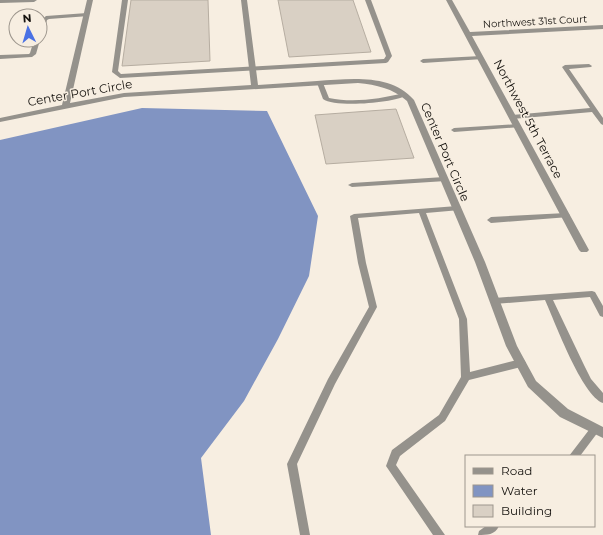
<svg xmlns="http://www.w3.org/2000/svg" width="603" height="535" font-family="Montserrat,sans-serif">
	<style>
		.water { fill: #8194c2 }
		.building { fill: #d9d0c4; stroke: #b6ada1 }
		.lines { fill: none; stroke-linecap: round; stroke-linejoin: round }
		.lane { fill: #95928c; fill-rule: evenodd }
		.street { fill: #95928c; fill-rule: evenodd }
		.labels { text-anchor: middle; stroke-width: 3; stroke-linejoin: round; paint-order: stroke }
		.far-street-label { font-size: 10px; fill: #15120e; stroke: #f7eee1 }
		.street-label { font-size: 12px; fill: #15120e; stroke: #f7eee1 }
	</style>
	<rect width="100%" height="100%" fill="#f7eee1"/>
	<path class="water" d="M 142,108 L 267,111 L 318,216 L 309,276 L 278,339 L 244,401 L 201,458 L 211,535 L 0,535 L 0,140 Z"/>
	<path class="building" d="M 131,0 L 208,0 L 210,61 L 122,66 Z
		M 278,0 L 353,0 L 371,52 L 289,57 Z
		M 396,109 L 414,158 L 326,164 L 315,115 Z"/>
	<g class="lines">
		<path class="lane" d="M 0,0 L 37,0 L 34,2 L 0,3 Z
			M 122,0 L 128,0 L 118,71 L 121,74 L 384,59 L 386,56 L 365,0 L 371,0 L 392,56 L 388,62 L 386,63 L 120,78 L 112,72 Z
			M 87,13 L 89,14 L 89,16 L 49,19 L 47,20 L 43,33 L 40,35 C 40,27 40,20 46,16 Z
			M 34,40 L 40,40 L 36,54 L 32,57 L 0,59 L 0,55 L 29,54 L 30,53 Z
			M 481,56 L 483,57 L 483,59 L 423,63 L 420,61 L 423,59 Z
			M 589,64 L 592,66 L 591,67 L 569,69 L 603,118 L 603,125 L 601,124 L 592,112 L 512,119 L 509,117 L 512,115 L 590,108 L 562,67 L 565,65 Z
			M 320,81 L 323,83 L 329,98 C 353,103 380,99 404,93 L 407,95 C 395,103 335,108 323,99 L 317,83 Z
			M 518,124 L 520,125 L 520,127 L 454,132 L 451,130 L 454,128 Z
			M 444,177 L 448,179 L 446,181 L 352,187 L 348,185 L 352,183 Z
			M 457,206 L 460,206 L 461,208 L 460,210 L 426,213 L 467,319 L 470,372 L 521,359 L 524,360 L 526,363 L 524,366 L 521,367 L 469,380 L 445,421 L 400,456 L 396,465 L 445,535 L 433,535 L 386,466 L 392,450 L 439,415 L 461,377 L 459,319 L 419,213 L 358,218 L 366,263 L 377,307 L 335,384 L 297,464 L 310,535 L 300,535 L 287,464 L 328,379 L 369,307 L 358,263 L 350,216 L 354,214 Z
			M 566,213 L 570,215 L 569,217 L 491,223 L 487,220 L 491,217 Z
			M 592,291 L 595,292 L 603,306 L 603,317 L 600,316 L 590,297 L 553,300 L 584,365 L 591,379 L 603,393 L 603,403 C 582,396 555,322 545,300 L 494,304 L 491,303 L 490,301 L 491,299 L 494,298 Z
			M 595,425 L 598,426 L 600,429 L 598,432 L 580,456 L 569,456 L 592,426 Z
			M 486,526 L 499,526 C 495,535 487,535 478,535 L 479,531 Z"/>
		<path class="street" d="M 87,0 L 93,0 L 70,103 L 124,93 L 251,85 L 241,0 L 247,0 L 258,85 C 278,84 298,82 317,81 C 349,79 391,73 414,100 L 485,262 L 517,346 L 536,381 L 568,409 L 603,427 L 603,438 L 560,417 L 528,387 L 506,346 L 475,262 L 407,101 C 392,88 377,85 358,83 L 124,97 L 0,122 L 0,118 L 62,105 Z
			M 446,0 L 452,0 L 470,32 L 603,25 L 603,29 L 472,36 L 589,250 L 587,252 L 581,252 L 579,250 Z"/>
	</g>
	<g class="labels">
		<g class="far-street-label">
			<text transform="translate(535 21) rotate(-3)" y="4">Northwest 31st Court</text>
		</g>
		<g class="street-label">
			<text transform="translate(80 93) rotate(-10)" y="4">Center Port Circle</text>
			<text transform="translate(528 119) rotate(62)" y="4">Northwest 5th Terrace</text>
			<text transform="translate(445 152) rotate(67)" y="4">Center Port Circle</text>
		</g>
	</g>
	<rect x="465" y="455" width="130" height="72" fill="#f7eee1" stroke="#9d968d"/>
	<rect x="473" y="468" width="20" height="6" fill="#95928c" stroke="#9d968d"/>
	<text x="501" y="475" font-size="12" fill="#15120e">Road</text>
	<rect x="473" y="485" width="20" height="12" fill="#8194c2" stroke="#9d968d"/>
	<text x="501" y="495" font-size="12" fill="#15120e">Water</text>
	<rect x="473" y="505" width="20" height="12" fill="#d9d0c4" stroke="#9d968d"/>
	<text x="501" y="515" font-size="12" fill="#15120e">Building</text>
	<g transform="translate(28 28) rotate(355)"><circle r="19" fill="#f7eee1" stroke="#9d968d"/>
	<path d="M0-3L7 15L0 10L-7 15Z" fill="#4a71e4"/>
	<text y="-6" font-size="11" font-weight="bold" text-anchor="middle" fill="#15120e">N</text>
	</g>
</svg>
